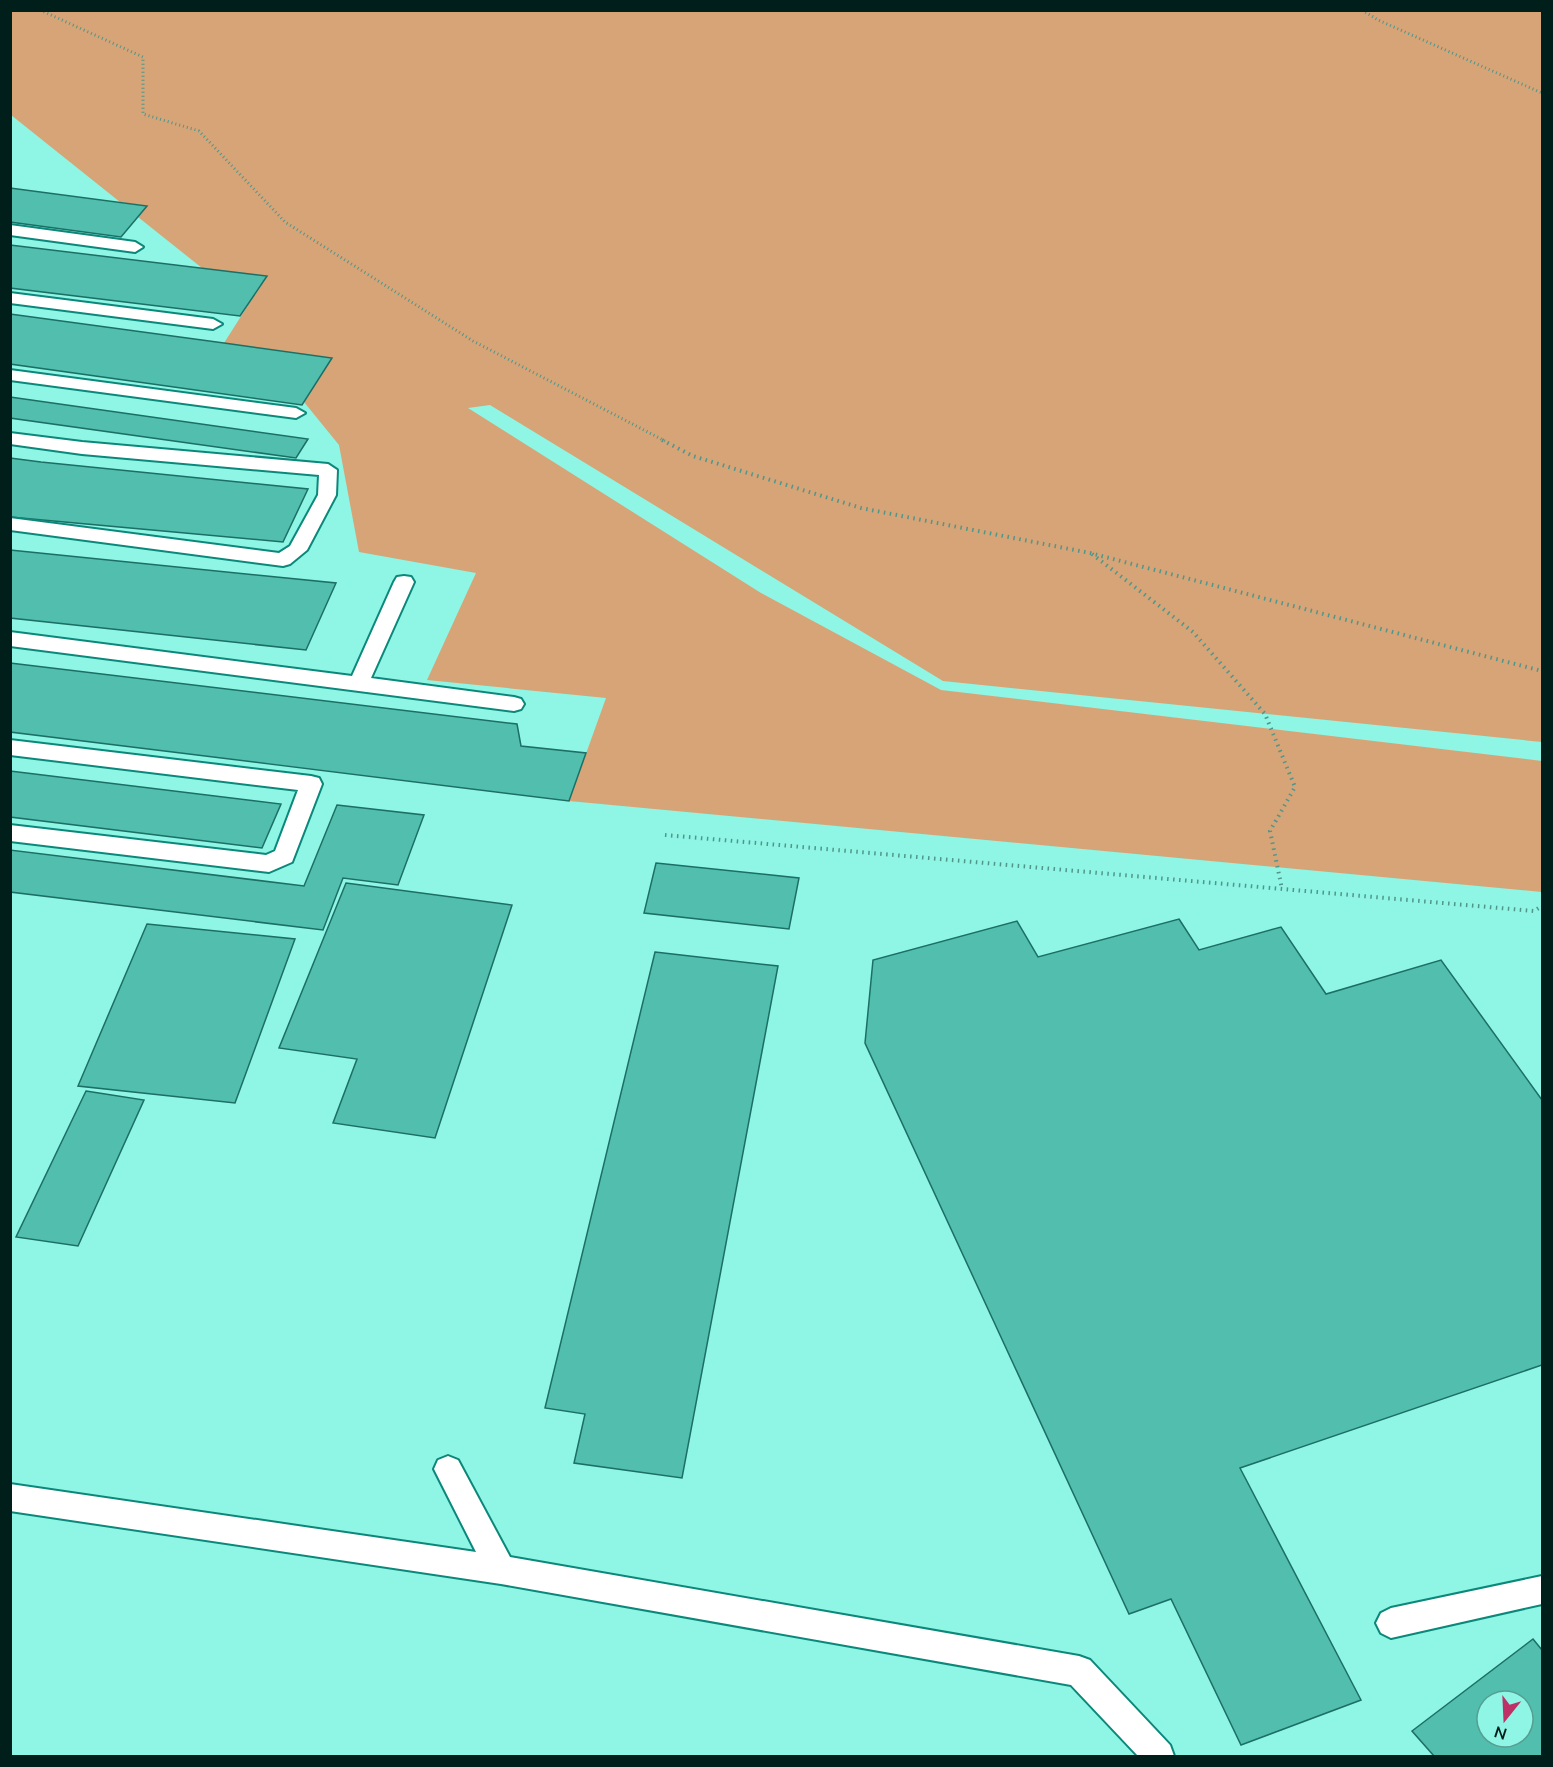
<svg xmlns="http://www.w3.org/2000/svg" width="1553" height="1767" font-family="Mulish,sans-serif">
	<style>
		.green { fill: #d6a477 }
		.building { fill: #51beae; stroke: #1c6f65; stroke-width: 1.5; fill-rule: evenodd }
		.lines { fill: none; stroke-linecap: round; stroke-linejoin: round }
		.service-casing { stroke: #0c887b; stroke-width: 4 }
		.path-far1 { stroke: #50968b; stroke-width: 3; stroke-dasharray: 1 3; stroke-linecap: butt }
		.path { stroke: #50968b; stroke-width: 4; stroke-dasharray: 1.5 4.5; stroke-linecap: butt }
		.service { fill: #fff; fill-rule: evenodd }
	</style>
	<rect width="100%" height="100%" fill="#8ff5e4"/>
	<path class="green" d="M 10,11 L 1542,11 L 1542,742 L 943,681 L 490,405 L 468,408 L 761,593 L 941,690 L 1542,761 L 1542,892 L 569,801 L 606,698 L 427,680 L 476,573 L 359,552 L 339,445 L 304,402 L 331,358 L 224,343 L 266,277 L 202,268 L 138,217 L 146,206 L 120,202 L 11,115 Z"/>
	<path class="building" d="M 10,188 L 147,206 L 121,237 L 10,222 Z
		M 10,245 L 267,276 L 240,316 L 10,288 Z
		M 10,314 L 224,343 L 332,358 L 302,405 L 10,364 Z
		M 10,397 L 308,439 L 296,458 L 10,418 Z
		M 10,458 L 41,462 L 308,489 L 283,542 L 10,517 Z
		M 10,550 L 336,583 L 306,650 L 10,618 Z
		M 10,663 L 517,724 L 521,746 L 586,753 L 569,801 L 10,732 Z
		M 10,771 L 281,804 L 262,848 L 10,817 Z
		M 337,805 L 424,815 L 398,885 L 343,878 L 323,930 L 10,892 L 10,850 L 304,886 Z
		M 656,863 L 799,878 L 789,929 L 644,913 Z
		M 346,883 L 512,905 L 435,1138 L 333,1123 L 357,1059 L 279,1048 Z
		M 1179,919 L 1199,950 L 1281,927 L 1326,994 L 1441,960 L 1542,1100 L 1542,1365 L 1240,1468 L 1361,1700 L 1241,1745 L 1171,1599 L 1129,1614 L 865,1043 L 873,960 L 1017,921 L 1038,957 Z
		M 147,924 L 295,939 L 235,1103 L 78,1086 Z
		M 655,952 L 778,966 L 682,1478 L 574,1463 L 585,1414 L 545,1408 Z
		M 86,1091 L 144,1100 L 78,1246 L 16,1237 Z
		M 1533,1639 L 1542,1650 L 1542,1756 L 1434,1756 L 1412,1731 ZM 1487,1701 L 1523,1701 L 1523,1737 L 1487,1737 Z"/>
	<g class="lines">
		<defs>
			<path id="service" d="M 10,225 L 135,242 L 143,247 L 135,252 L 10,235 Z
				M 10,293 L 213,319 L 222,324 L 213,329 L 10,303 Z
				M 10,370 L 296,408 L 305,413 L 296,418 L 10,380 Z
				M 10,433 L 82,442 L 328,464 L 337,470 L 336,495 L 307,550 L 290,564 L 283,566 L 10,530 L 10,518 L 279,553 L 290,546 L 318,495 L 319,475 L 82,454 L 10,444 Z
				M 404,576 L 411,577 L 414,582 L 371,678 L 514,697 L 521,699 L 524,704 L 521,709 L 514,711 L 10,646 L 10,632 L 352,676 L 394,582 L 397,577 Z
				M 10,740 L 311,776 L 319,778 L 322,784 L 292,862 L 269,872 L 10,841 L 10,825 L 266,855 L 275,851 L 298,790 L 10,755 Z
				M 448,1456 L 458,1460 L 510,1557 L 1079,1656 L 1090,1660 L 1170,1745 L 1174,1756 L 1138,1756 L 1071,1685 L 501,1584 L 10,1511 L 10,1484 L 476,1552 L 434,1469 L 438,1460 Z
				M 1542,1576 L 1542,1604 L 1391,1638 L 1381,1633 L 1376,1623 L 1381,1613 L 1391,1608 Z"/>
		</defs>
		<use href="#service" class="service-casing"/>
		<path class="path-far1" d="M 40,10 L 143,57 L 143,114 L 199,131 L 285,222 L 473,341 L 665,441
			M 1362,10 L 1378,20 L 1542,93"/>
		<path class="path" d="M 662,440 L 693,456 L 861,508 L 1090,553 L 1542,671
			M 1092,554 L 1193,632 L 1265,714 L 1295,787 L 1270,831 L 1282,889
			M 665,835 L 1534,911 L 1542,906"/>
		<use href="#service" class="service"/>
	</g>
	<rect width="1553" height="1767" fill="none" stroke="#001e1a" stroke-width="24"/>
	<g transform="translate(1505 1719) rotate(198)"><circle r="28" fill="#8ff5e4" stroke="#569f93" stroke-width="1.5"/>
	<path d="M0-4.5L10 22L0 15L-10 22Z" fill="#bd3166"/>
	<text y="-9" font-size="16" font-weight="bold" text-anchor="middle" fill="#001e1a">N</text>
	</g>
</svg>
